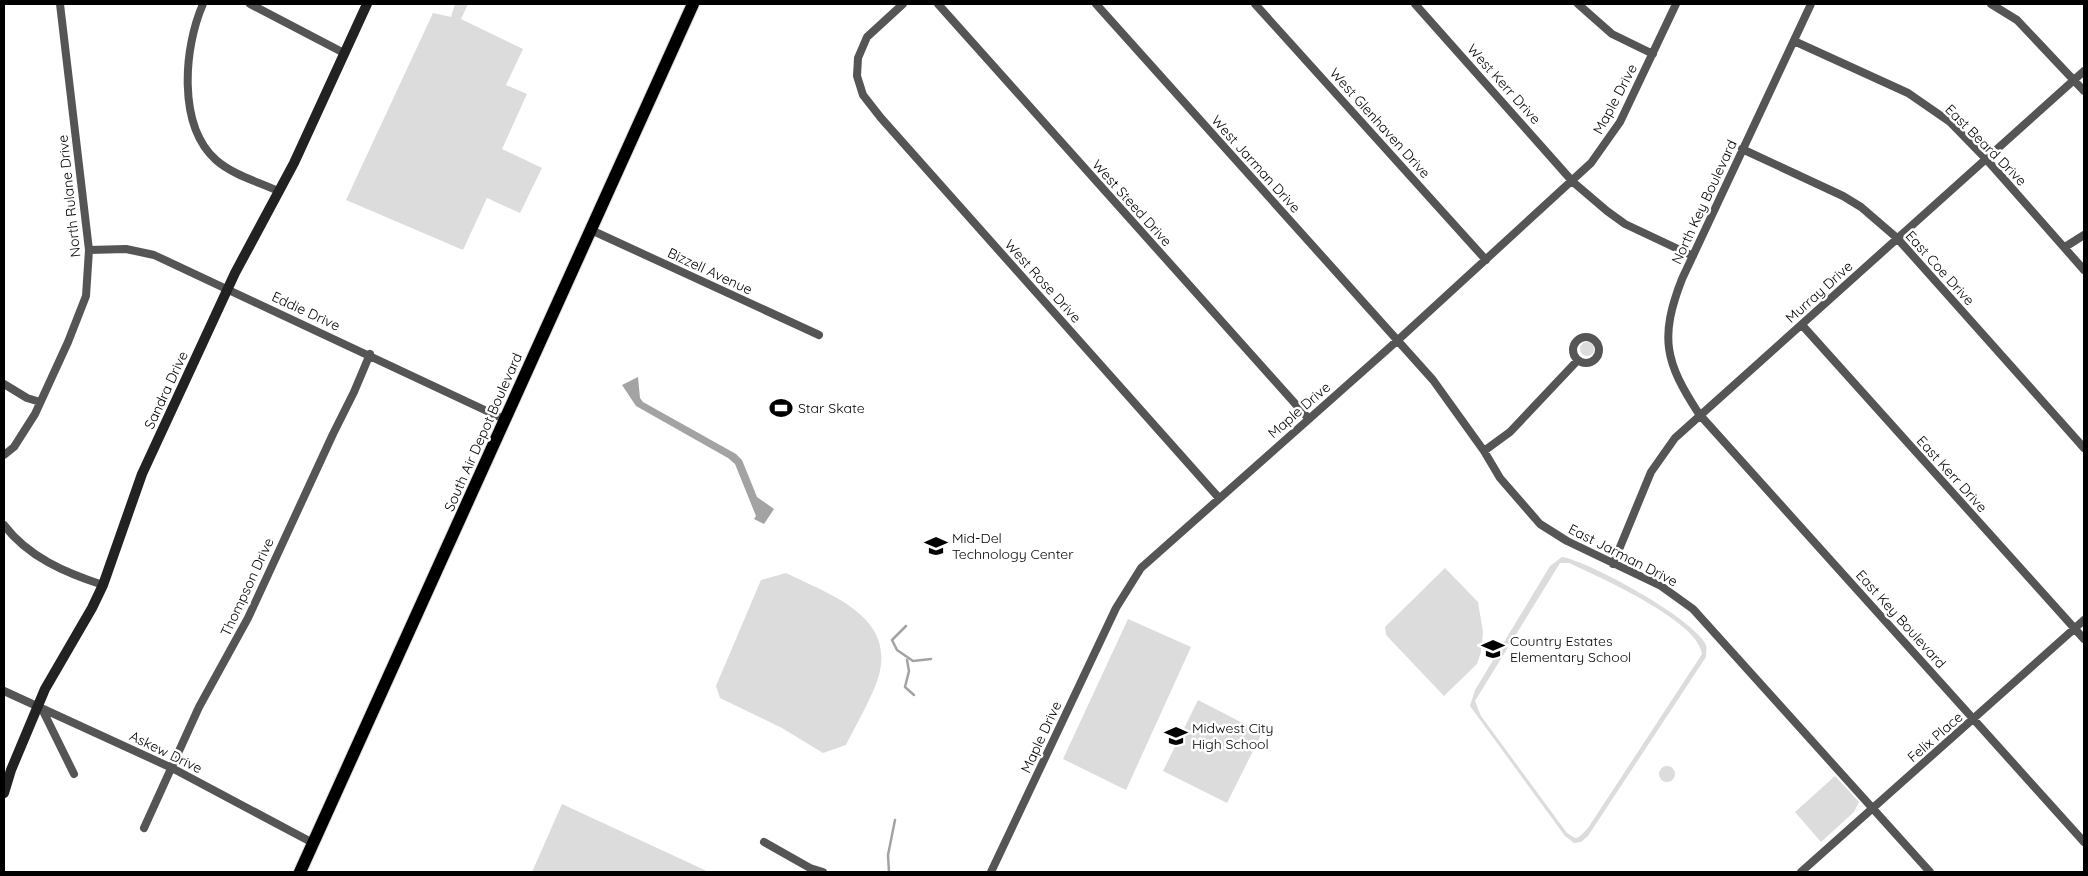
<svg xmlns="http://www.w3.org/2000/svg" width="2088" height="876" font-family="Quicksand,sans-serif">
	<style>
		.green { fill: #dcdcdc; fill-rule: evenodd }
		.water { fill: #a3a3a3 }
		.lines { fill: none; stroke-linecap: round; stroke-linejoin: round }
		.stream { stroke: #a3a3a3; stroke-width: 2.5 }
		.primary-casing { stroke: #dbdbdb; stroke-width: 14 }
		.street { stroke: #555; stroke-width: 8 }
		.secondary { stroke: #222; stroke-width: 10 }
		.primary { stroke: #000; stroke-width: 12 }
		.labels { text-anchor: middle; stroke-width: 5; stroke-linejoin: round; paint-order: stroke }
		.street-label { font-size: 14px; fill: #000; stroke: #fff }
		.poi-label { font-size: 14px; fill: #000; stroke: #fff; text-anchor: start }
	</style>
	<rect width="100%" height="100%" fill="#fff"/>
	<path class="green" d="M 455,4 L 468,4 L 461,19 L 523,49 L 506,85 L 527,94 L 502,149 L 542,168 L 520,213 L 487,198 L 463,250 L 346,200 L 433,13 L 451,17 Z
		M1580 349a7 7 0 1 1 14 0a7 7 0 1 1-14 0Z
		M 1562,557 C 1589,561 1696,620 1706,645 C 1707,648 1706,654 1706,657 L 1588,836 L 1581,842 L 1574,843 L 1565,836 L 1470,706 L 1475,690 L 1550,566 ZM 1560,563 L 1569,563 C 1597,576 1699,621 1702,654 L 1588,828 L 1579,837 L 1575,838 L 1567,833 L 1481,716 L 1475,701 Z
		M 1445,568 L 1478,602 L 1483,632 L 1481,652 L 1477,664 L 1444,696 L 1386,635 L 1385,627 Z
		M 786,573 C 828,594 895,615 879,675 C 873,696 856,725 846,745 L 823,753 L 782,728 L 720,698 L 716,686 L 761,580 Z
		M 1128,619 L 1191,647 L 1126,790 L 1063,759 Z
		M 1198,700 L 1262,733 L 1227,803 L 1163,771 Z
		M1659 774a8 8 0 1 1 16 0a8 8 0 1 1-16 0Z
		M 1835,776 L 1859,802 L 1854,812 L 1821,842 L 1795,812 Z
		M 562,804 L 709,872 L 532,872 Z"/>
	<path class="water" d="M 638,377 L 640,398 L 643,402 L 736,454 L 742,460 L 757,497 L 774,509 L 764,524 L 754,519 L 756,516 L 735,464 L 728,458 L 636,406 L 622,385 Z"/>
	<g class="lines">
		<path class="stream" d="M 906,626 L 892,640 L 897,650 L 913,661 L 931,659
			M 907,660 L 909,671 L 905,687 L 914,695
			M 889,872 L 888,855 L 895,820"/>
		<defs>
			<path id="primary" d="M 300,872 L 693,4"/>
		</defs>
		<use href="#primary" class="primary-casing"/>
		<path class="street" d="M 203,4 C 184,47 177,125 216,160 C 233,175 259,182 278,191
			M 250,4 L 344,53
			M 903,4 L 867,37 L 858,58 L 857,76 L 863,95 L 881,118 L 1219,498
			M 938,4 L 1308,418
			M 1096,4 L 1433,380 L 1484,451 L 1500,478 L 1540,524 L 1567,541 L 1661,586 L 1693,609 L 1930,872
			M 1255,4 L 1486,260
			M 1415,4 L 1573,182 L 1607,211 L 1625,224 L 1693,256
			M 1578,4 L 1612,34 L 1653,54
			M 1811,4 L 1682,279 C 1659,338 1665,362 1699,414 L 2084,842
			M 1991,4 L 2017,20 L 2084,91
			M 1794,41 L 1908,93 L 1950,122 L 1987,160 L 2084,270
			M 1742,149 L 1843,196 L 1861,207 L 1897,238 L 2084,448
			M 591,230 L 819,335
			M 2065,247 L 2084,235
			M 89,250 L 126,249 L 154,255 L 506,420
			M 1802,325 L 2084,639
			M1573 350a13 13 0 1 1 26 0a13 13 0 1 1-26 0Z
			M 4,384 L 27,398 L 40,402
			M 1484,451 L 1510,432 L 1578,360
			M 4,455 L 14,447 L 35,414 L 68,342 L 86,296 L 89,250 L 60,4
			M 4,525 C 28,557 66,573 103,585
			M 1613,564 L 1651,472 L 1675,438 L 2084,71
			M 4,691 L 172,768 L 313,843
			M 42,709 L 74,774
			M 144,828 L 199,707 L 248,618 L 333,434 L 354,392 L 370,354
			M 764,842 L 810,868 L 823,872
			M 991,872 L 1116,608 L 1141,568 L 1398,340 L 1591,163 L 1620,122 L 1676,4
			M 1801,872 L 2084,620"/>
		<path class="secondary" d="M 4,793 L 11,770 L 45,689 L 92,608 L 103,585 L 142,474 L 235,273 L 294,163 L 367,4"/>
		<use href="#primary" class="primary"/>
	</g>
	<defs>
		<symbol id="stadium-bare" viewBox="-9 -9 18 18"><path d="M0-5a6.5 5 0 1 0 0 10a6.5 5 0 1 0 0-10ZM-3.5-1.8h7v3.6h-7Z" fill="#000" stroke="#fff" stroke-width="2.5" paint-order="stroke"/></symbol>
		<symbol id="school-bare" viewBox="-9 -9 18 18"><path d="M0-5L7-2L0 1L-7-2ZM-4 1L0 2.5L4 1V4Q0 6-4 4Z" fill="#000" stroke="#fff" stroke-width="2.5" paint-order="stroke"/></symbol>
	</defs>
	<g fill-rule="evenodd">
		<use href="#stadium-bare" x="765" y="392" width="32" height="32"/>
		<use href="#school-bare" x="920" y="530" width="32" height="32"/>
		<use href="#school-bare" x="1477" y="633" width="32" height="32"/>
		<use href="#school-bare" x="1160" y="720" width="32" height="32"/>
	</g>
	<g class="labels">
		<g class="street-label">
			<text transform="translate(1504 84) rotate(48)" y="5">West Kerr Drive</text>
			<text transform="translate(1615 99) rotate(-62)" y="5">Maple Drive</text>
			<text transform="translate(1380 123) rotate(48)" y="5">West Glenhaven Drive</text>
			<text transform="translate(1986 145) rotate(45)" y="5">East Beard Drive</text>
			<text transform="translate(1256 164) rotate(48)" y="5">West Jarman Drive</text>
			<text transform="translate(69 196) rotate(-96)" y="5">North Rulane Drive</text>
			<text transform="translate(1704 202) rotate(-65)" y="5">North Key Boulevard</text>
			<text transform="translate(1132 203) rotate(48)" y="5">West Steed Drive</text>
			<text transform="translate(1940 268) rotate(48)" y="5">East Coe Drive</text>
			<text transform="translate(710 271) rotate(25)" y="5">Bizzell Avenue</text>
			<text transform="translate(1043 281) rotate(48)" y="5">West Rose Drive</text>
			<text transform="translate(1819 292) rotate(-42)" y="5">Murray Drive</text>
			<text transform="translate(306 311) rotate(25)" y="5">Eddie Drive</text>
			<text transform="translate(166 390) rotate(-65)" y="5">Sandra Drive</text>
			<text transform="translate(1299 410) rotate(-41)" y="5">Maple Drive</text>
			<text transform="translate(483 432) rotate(-66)" y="5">South Air Depot Boulevard</text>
			<text transform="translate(1952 474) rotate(48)" y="5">East Kerr Drive</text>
			<text transform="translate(1623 555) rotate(27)" y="5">East Jarman Drive</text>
			<text transform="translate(247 587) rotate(-65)" y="5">Thompson Drive</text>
			<text transform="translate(1901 619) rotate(48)" y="5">East Key Boulevard</text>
			<text transform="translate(1041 737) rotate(-65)" y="5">Maple Drive</text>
			<text transform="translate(1935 737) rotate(-41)" y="5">Felix Place</text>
			<text transform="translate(166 752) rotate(26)" y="5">Askew Drive</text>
		</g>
		<g class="poi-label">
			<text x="798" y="413">Star Skate</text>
			<text x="952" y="543">Mid-Del<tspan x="952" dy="16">Technology Center</tspan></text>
			<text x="1510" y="646">Country Estates<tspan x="1510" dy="16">Elementary School</tspan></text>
			<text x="1192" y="733">Midwest City<tspan x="1192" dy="16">High School</tspan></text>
		</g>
	</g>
	<rect width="2088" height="876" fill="none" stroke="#000000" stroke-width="10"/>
</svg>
